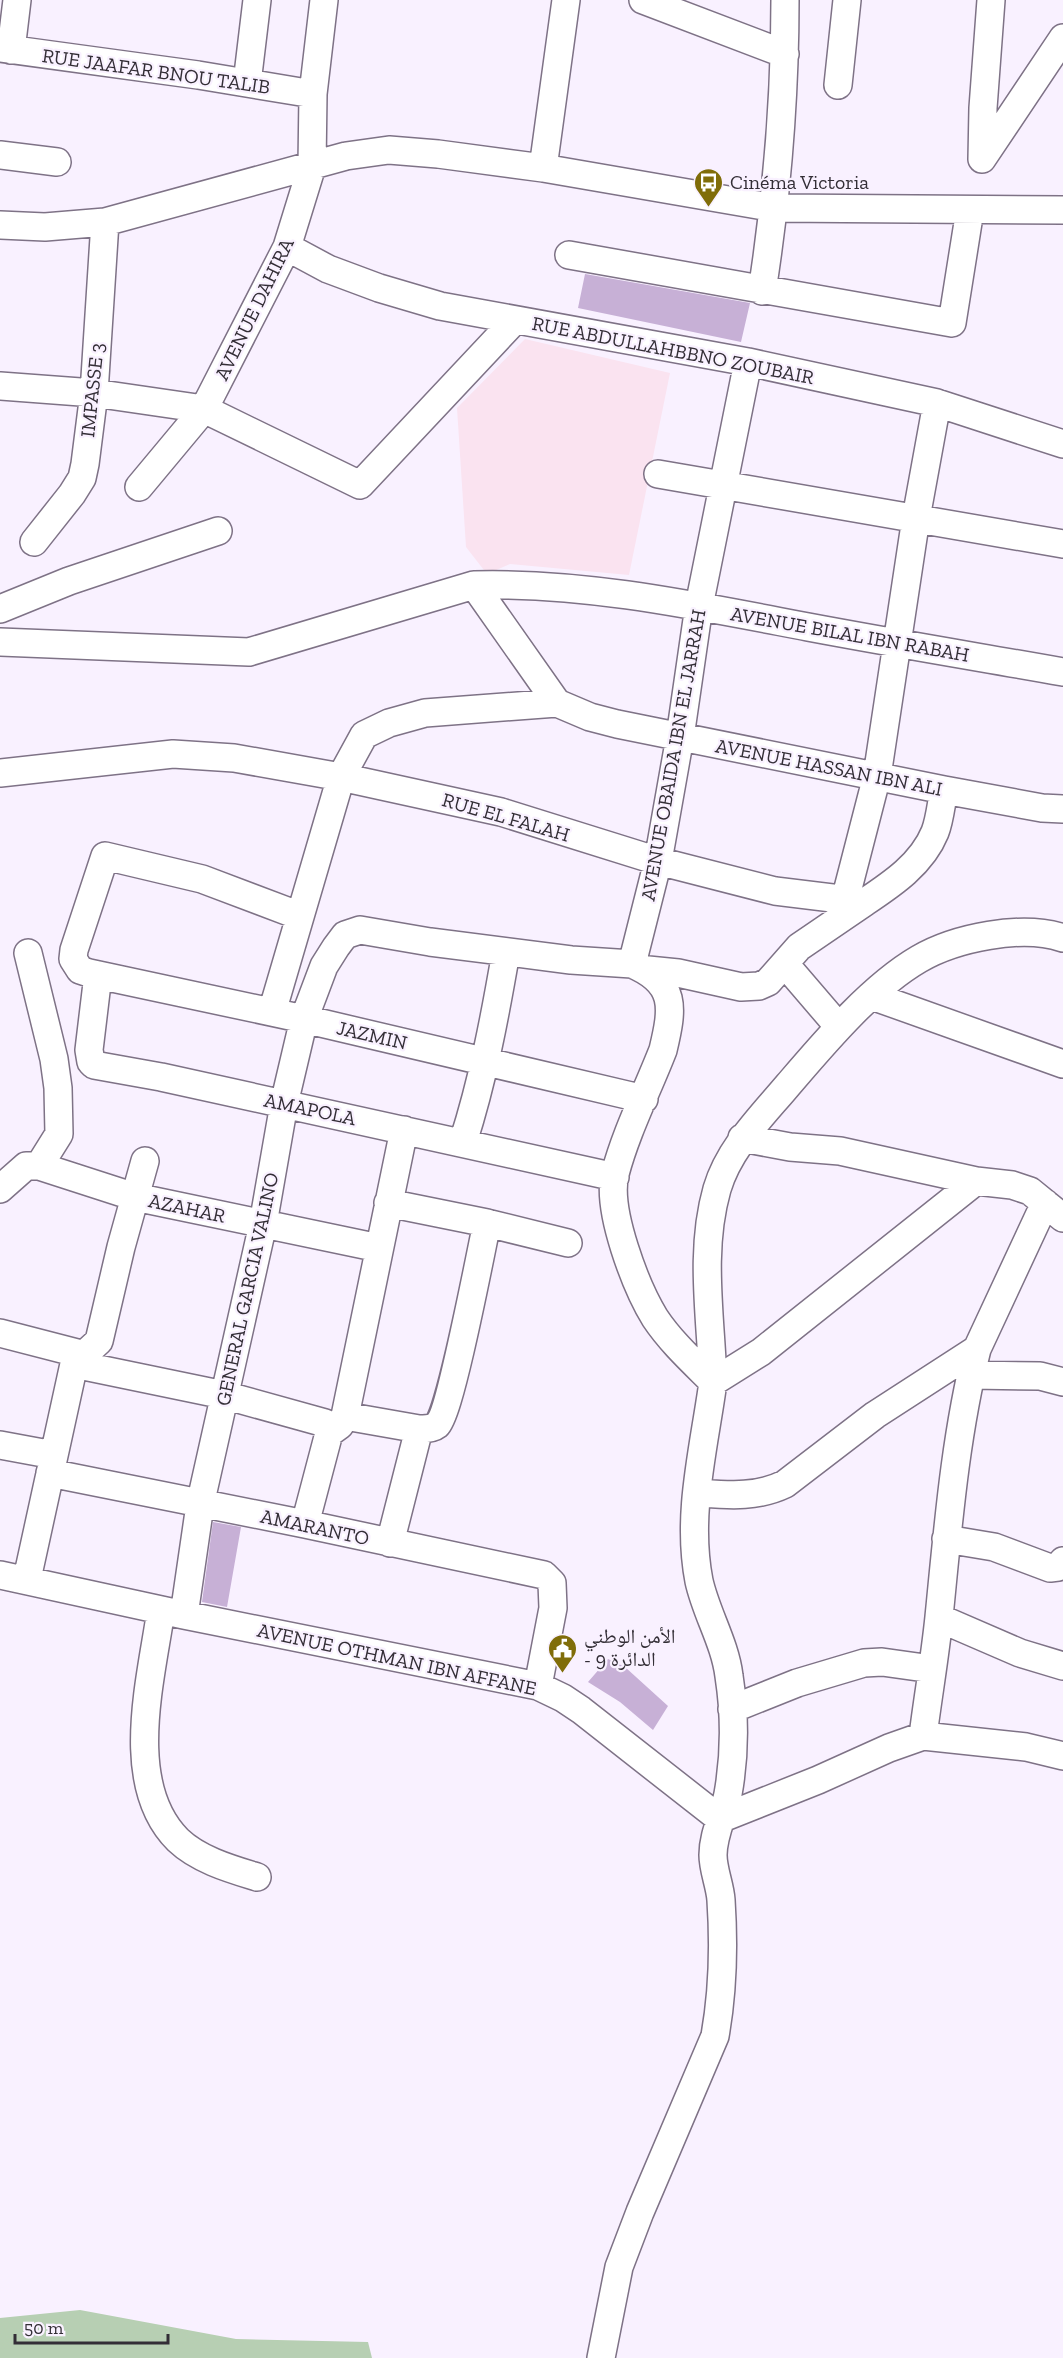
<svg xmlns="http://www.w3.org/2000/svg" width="1063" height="2358" font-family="'Zilla Slab','Noto Naskh Arabic',serif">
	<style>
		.education { fill: #fae3f0 }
		.green { fill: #b7cfb3 }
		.building { fill: #c7b0d6 }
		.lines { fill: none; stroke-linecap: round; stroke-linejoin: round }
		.minor-casing { stroke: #7e7286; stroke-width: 30 }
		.minor { stroke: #fff; stroke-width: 27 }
		.labels { text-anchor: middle; stroke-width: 4.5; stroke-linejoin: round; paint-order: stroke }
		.street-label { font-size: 20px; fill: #332e36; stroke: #f9f1ff }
		.poi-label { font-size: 20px; fill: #332e36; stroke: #f9f1ff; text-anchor: start }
	</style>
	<rect width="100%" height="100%" fill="#f9f1ff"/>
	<path class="education" d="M 525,339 L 670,373 L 629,575 L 510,564 L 487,574 L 466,547 L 457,408 Z"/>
	<path class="green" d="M 80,2310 L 236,2339 L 368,2342 L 372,2358 L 0,2358 L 0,2318 Z"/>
	<path class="building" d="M 585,274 L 750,303 L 741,342 L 578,308 Z
		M 213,1522 L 241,1527 L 227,1607 L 202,1602 Z
		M 608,1659 L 625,1667 L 668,1706 L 653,1730 L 620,1702 L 588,1682 Z"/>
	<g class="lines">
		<defs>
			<path id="minor" d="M 643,0 L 785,54
				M 0,48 L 198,75 L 313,94
				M 11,50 L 17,0
				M 247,83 L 257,0
				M 838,85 L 847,0
				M 0,155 L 57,162
				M 982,159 L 983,108 L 991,0
				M 982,159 L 1063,38
				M 543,168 L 566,0
				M 0,225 L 45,227 L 105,222 L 346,156 L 389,150 L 438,154 L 543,168 L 775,208 L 1063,210
				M 287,247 L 328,269 L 379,288 L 440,306 L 748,362 L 937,403 L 1063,444
				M 569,255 L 952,323 L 970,210
				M 762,291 C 777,195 785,98 785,0
				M 0,386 L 94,393 L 204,409 L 360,485 L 514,321
				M 658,474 L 1063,544
				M 139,487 L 204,409 L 287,247 L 312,166 L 313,94 L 324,0
				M 34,542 L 72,494 L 82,478 L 85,464 L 94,393 L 105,222
				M 474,585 L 557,703
				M 0,609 L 69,581 L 218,531
				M 0,642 L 249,652 L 474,585 C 586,582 698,606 808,627 C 893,643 978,657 1063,672
				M 0,773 L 173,754 L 234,758 L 341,777 L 501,812 L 658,861 L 775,891 L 865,902 C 892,884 922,864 935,832 C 940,819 941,804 944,790
				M 845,900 L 877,776 L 916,518 L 937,403
				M 300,916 L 202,879 L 105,856 L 74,950 L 73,959 L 80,970 L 89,973 L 304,1019 L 644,1099
				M 28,953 L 54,1059 L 58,1088 L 59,1134 L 39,1166
				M 785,964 L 839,1027
				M 648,970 L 678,973 L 741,987 L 759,986 L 768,982 L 799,947 L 865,902
				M 98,975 L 89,1050 L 91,1062 L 94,1065 L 161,1077 L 615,1177
				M 872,996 L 1063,1064
				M 272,1012 L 341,777 L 364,735 L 389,723 L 425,713 L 557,703 L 590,717 L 617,724 L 944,790 L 1042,808 L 1063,809
				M 742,1138 L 790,1147 L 840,1151 L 976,1181 L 1012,1185 L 1030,1191 L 1063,1218
				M 463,1142 C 483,1080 495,1016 506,952
				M 0,1189 L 26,1166 L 39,1166 L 135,1197 L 379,1248
				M 388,1203 L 487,1223 L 568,1243
				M 0,1333 L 85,1355
				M 74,1364 L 224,1395 L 325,1423 L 329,1433 L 305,1524
				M 971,1375 L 1040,1376 L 1063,1382
				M 713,1382 C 711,1318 699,1252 717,1189 C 729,1148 762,1116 788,1085 C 824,1043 871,987 919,959 C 955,938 1022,924 1063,938
				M 713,1382 L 761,1352 L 976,1181
				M 345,1416 L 419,1429 C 424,1429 432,1429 437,1425 C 450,1414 481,1251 487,1223
				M 329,1433 L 340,1425 L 345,1416 L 404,1130
				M 0,1445 L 54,1455
				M 50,1473 L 305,1524 L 544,1575 L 552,1583 L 553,1608 L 538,1686
				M 697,1493 C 728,1495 756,1498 785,1484 L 875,1415 L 977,1349
				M 946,1539 L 994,1547 L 1050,1568 L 1058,1567 L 1063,1561
				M 390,1543 L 419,1429
				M 0,1575 L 184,1615 L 538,1686 L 563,1698 L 581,1710 L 720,1819
				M 27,1579 L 74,1364 L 99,1341 L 121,1247 L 145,1161
				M 161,1610 C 151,1680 122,1784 178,1840 C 199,1860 231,1869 257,1877
				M 184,1615 L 200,1505 L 263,1224 L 284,1104 L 304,1019 L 324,966 L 336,947 L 345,935 L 360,930 L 430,942 L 571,960 L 632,964
				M 939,1618 L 1020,1653 L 1063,1666
				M 732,1709 L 797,1683 L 864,1663 L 882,1662 L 932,1669
				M 923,1736 C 928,1696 935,1657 939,1617 C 948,1527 955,1437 977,1349 L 1045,1203
				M 720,1819 L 818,1780 L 889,1748 L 923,1736 L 1026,1747 L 1063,1756
				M 601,2358 L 619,2267 L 640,2212 L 715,2036 C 723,1991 724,1945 721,1900 C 720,1885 713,1870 713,1855 C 713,1833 724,1815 728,1794 C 735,1755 735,1715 729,1676 C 725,1643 706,1613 699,1581 C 686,1515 704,1448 713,1382 C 693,1362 671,1342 655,1318 C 636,1287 606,1210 615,1174 C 626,1132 647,1091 663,1050 C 673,1008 677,983 632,964 L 658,861 L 680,737 L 699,606 L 748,362"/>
		</defs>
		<use href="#minor" class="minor-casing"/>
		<use href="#minor" class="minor"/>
	</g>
	<defs>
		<symbol id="bus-pin" viewBox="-11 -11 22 30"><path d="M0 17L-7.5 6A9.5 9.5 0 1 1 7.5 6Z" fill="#806d09" stroke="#f9f1ff"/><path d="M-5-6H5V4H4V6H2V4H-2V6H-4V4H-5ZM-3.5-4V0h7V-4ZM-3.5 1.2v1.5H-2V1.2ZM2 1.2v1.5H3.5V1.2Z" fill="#fff"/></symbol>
		<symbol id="civic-pin" viewBox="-11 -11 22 30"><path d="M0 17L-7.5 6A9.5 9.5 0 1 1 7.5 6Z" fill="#806d09" stroke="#f9f1ff"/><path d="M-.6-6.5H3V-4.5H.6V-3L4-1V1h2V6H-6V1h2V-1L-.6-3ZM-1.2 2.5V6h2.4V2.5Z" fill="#fff"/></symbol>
	</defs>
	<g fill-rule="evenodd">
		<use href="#bus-pin" x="692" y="166" width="33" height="45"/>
		<use href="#civic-pin" x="546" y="1632" width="33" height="45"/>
	</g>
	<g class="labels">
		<g class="street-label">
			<text transform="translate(156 71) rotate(8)" y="7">RUE JAAFAR BNOU TALIB</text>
			<text transform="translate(254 309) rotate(-64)" y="7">AVENUE DAHIRA</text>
			<text transform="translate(673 350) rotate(11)" y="7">RUE ABDULLAHBBNO ZOUBAIR</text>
			<text transform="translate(92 390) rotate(-84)" y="7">IMPASSE 3</text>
			<text transform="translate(850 634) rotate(10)" y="7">AVENUE BILAL IBN RABAH</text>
			<text transform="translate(673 755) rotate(-80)" y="7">AVENUE OBAIDA IBN EL JARRAH</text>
			<text transform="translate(829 767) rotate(11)" y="7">AVENUE HASSAN IBN ALI</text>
			<text transform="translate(506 817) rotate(16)" y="7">RUE EL FALAH</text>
			<text transform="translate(372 1035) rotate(13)" y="7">JAZMIN</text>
			<text transform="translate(310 1109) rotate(12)" y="7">AMAPOLA</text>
			<text transform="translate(187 1208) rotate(12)" y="7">AZAHAR</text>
			<text transform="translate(247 1289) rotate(-78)" y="7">GENERAL GARCIA VALINO</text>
			<text transform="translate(315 1527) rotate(12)" y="7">AMARANTO</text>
			<text transform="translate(397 1659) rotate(12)" y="7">AVENUE OTHMAN IBN AFFANE</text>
		</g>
		<g class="poi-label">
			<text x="730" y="189">Cinéma Victoria</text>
			<text x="584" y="1643">الأمن الوطني<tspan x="584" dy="23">- الدائرة 9</tspan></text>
		</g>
	</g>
	<path d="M15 2334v9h153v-9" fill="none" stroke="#332e36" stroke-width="3"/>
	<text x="24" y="2334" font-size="18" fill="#332e36" stroke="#f9f1ff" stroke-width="4.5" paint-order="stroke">50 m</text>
</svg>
